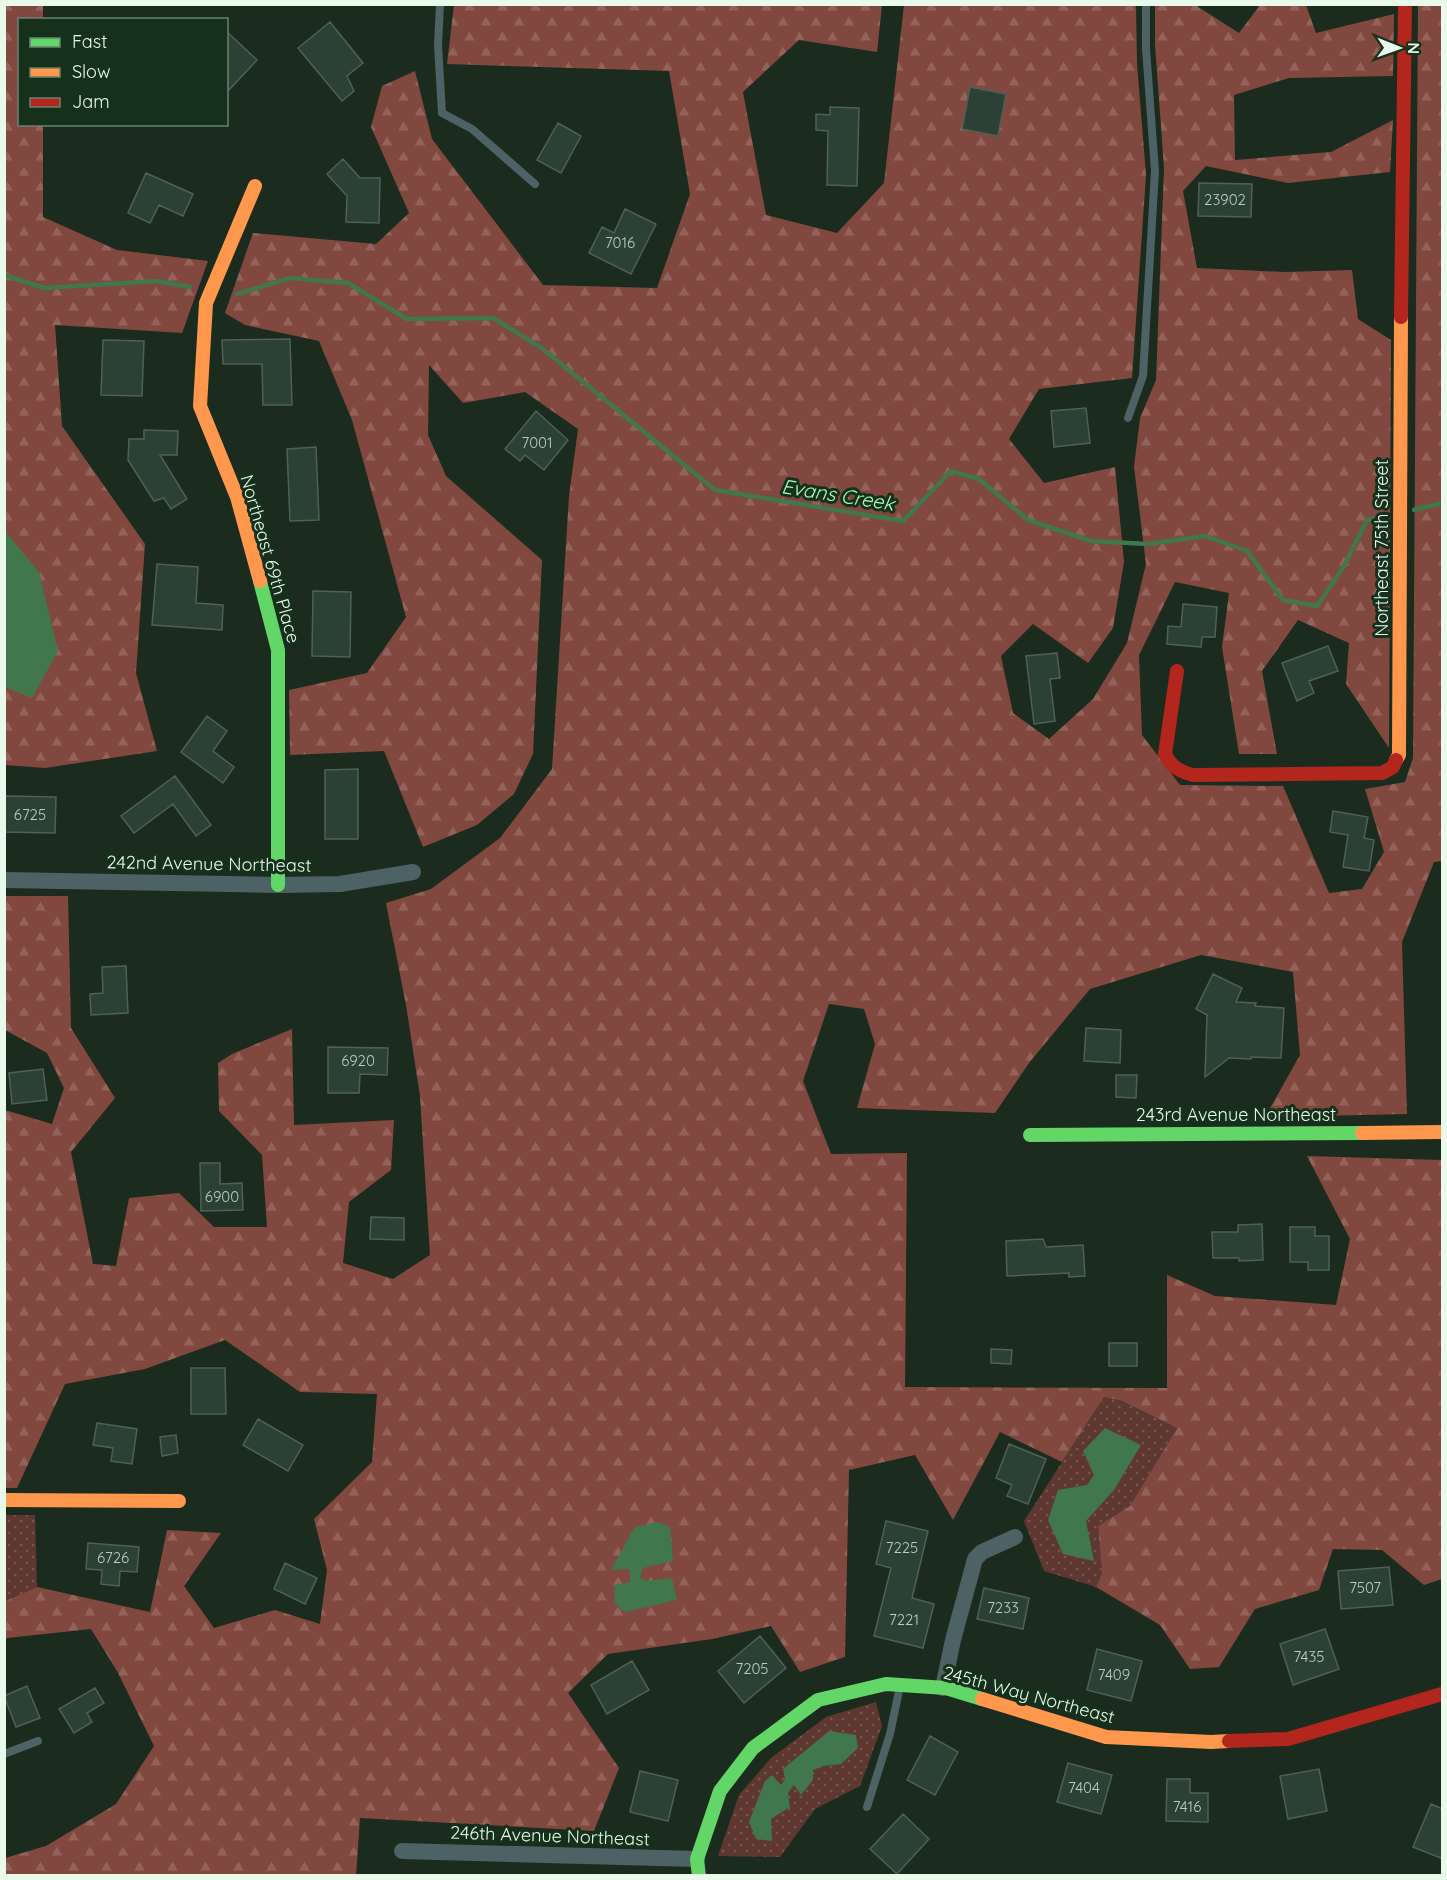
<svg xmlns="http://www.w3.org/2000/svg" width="1447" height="1880" font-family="Quicksand,sans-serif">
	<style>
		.grass { fill: url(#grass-dots) }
		.forest { fill: url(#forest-firs) }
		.water { fill: #40774c }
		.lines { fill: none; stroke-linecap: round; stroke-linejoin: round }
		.stream { stroke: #40774c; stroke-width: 4.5 }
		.building { fill: #2c4136; stroke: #506057; stroke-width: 1.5 }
		.lane { stroke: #4c6264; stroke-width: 8 }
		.street { stroke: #4c6264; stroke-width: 16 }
		.fast { stroke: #63d668; stroke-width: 14 }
		.slow { stroke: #ff974d; stroke-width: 14 }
		.jam { stroke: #b3261e; stroke-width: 14 }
		.labels { text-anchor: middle; stroke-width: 6; stroke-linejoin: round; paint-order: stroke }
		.number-label { font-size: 15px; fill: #baccbe }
		.street-label { font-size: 18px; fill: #e9faeb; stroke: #15311b }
		.water-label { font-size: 20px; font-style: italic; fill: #a8fcb8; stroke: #15311b }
	</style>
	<defs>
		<pattern id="grass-dots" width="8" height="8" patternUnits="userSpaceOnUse" patternTransform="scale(1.5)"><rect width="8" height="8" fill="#5e3830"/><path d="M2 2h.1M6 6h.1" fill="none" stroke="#75564e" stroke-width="1.8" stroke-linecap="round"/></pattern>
		<pattern id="forest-firs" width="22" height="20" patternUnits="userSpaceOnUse" patternTransform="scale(1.5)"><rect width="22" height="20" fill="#81483f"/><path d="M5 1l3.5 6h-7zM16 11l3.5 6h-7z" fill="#93635b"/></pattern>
	</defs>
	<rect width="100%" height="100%" fill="#1b2b1e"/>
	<path class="grass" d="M 1104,1397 L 1122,1401 L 1177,1428 L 1130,1506 L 1098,1526 L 1102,1573 L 1096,1587 L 1044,1571 L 1024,1521 Z
		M 4,1515 L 35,1515 L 37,1587 L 5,1601 Z
		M 876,1702 L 882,1726 L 860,1786 L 815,1809 L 780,1857 L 718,1856 L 739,1795 L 771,1758 L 826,1717 Z"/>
	<path class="forest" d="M 4,5 L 43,5 L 43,19 L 20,20 L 20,124 L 43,125 L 43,217 L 117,250 L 208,261 L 182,333 L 55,325 L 62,426 L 145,544 L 136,673 L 157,751 L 45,768 L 5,765 Z
		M 454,5 L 882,5 L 877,52 L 799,40 L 743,92 L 766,215 L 837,233 L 884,183 L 904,5 L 1136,5 L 1137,64 L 1146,175 L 1132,378 L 1039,389 L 1009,439 L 1044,483 L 1115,467 L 1124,562 L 1113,628 L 1088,663 L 1033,624 L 1001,656 L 1013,713 L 1049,739 L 1093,699 L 1127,643 L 1146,564 L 1134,467 L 1140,418 L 1156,380 L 1164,168 L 1155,45 L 1155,5 L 1195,5 L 1239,33 L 1260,5 L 1306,5 L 1316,33 L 1394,14 L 1393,76 L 1289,78 L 1234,95 L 1235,160 L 1331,152 L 1393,120 L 1390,172 L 1288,183 L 1206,166 L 1183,191 L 1197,268 L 1285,272 L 1352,270 L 1358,319 L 1391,340 L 1389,748 L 1346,684 L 1349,643 L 1298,620 L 1262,671 L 1277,754 L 1239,754 L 1222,647 L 1229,593 L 1175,582 L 1139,655 L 1142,735 L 1180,785 L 1283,786 L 1329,893 L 1362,889 L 1384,852 L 1365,789 L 1405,782 L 1413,758 L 1418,5 L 1442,5 L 1442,861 L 1434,862 L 1402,942 L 1407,1114 L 1265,1117 L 1300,1055 L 1293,972 L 1201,955 L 1090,989 L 1029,1063 L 995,1113 L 857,1108 L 875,1044 L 864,1009 L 829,1004 L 803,1081 L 831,1154 L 907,1153 L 905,1387 L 1167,1388 L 1167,1275 L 1215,1296 L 1336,1305 L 1350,1239 L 1307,1156 L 1442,1160 L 1442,1579 L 1424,1585 L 1382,1550 L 1333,1549 L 1319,1590 L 1255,1609 L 1219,1667 L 1190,1669 L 1160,1625 L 1096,1587 L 1102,1573 L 1098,1526 L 1130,1506 L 1177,1428 L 1122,1401 L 1104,1397 L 1062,1462 L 1000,1432 L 953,1520 L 915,1455 L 849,1470 L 845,1657 L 800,1672 L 771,1626 L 712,1639 L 608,1654 L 568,1693 L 619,1768 L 594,1831 L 360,1818 L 356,1876 L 5,1875 L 5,1858 L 46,1846 L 116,1804 L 154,1746 L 117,1671 L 91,1629 L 7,1638 L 5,1641 L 5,1601 L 37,1587 L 150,1612 L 167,1530 L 221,1533 L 184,1586 L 214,1628 L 275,1610 L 320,1624 L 327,1570 L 314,1519 L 372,1462 L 377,1394 L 300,1392 L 225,1340 L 145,1369 L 65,1384 L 17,1488 L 5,1488 L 5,1110 L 52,1124 L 64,1088 L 47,1053 L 5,1030 L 5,896 L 68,896 L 71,1028 L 115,1098 L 71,1152 L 93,1264 L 116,1266 L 129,1198 L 179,1193 L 214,1227 L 267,1227 L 262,1155 L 219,1111 L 218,1063 L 232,1054 L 292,1029 L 294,1125 L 394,1120 L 391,1170 L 349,1202 L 343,1263 L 393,1279 L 430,1255 L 420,1096 L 406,1005 L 386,903 L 431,889 L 500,838 L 552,769 L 569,496 L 578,429 L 525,392 L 463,403 L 429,365 L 428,435 L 446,476 L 542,560 L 533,754 L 514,794 L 477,825 L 423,847 L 384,751 L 290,755 L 289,690 L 367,673 L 406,617 L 352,420 L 319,341 L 245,325 L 225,313 L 253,233 L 376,244 L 409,213 L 371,127 L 382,86 L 415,71 L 432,139 L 543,285 L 657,288 L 690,194 L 669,71 L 447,64 Z"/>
	<path class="water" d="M 4,530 L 39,572 L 58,651 L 32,698 L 5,687 Z
		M 1105,1428 L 1141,1445 L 1114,1490 L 1086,1521 L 1094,1561 L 1063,1554 L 1048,1520 L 1058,1490 L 1087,1485 L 1094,1475 L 1083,1451 Z
		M 657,1522 L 670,1527 L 673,1561 L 643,1568 L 640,1577 L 647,1581 L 672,1578 L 677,1600 L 625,1612 L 615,1604 L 614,1585 L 630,1582 L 630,1569 L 611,1570 L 634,1528 Z
		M 829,1731 L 856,1735 L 858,1748 L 841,1764 L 823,1766 L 813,1770 L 813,1780 L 801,1795 L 794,1785 L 788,1793 L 790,1807 L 771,1819 L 772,1841 L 756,1839 L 749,1822 L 765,1781 L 772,1775 L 781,1785 L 785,1779 L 783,1769 Z"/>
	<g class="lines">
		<path class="stream" d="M 4,275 L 44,288 L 158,281 L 190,287
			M 237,294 L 290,278 L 348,283 L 407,319 L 493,318 L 543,349 L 715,490 L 903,521 L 951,471 L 979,479 L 1028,520 L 1091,541 L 1148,544 L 1205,536 L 1247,551 L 1283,600 L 1317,606 L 1344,566 L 1367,520 L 1387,516
			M 1414,510 L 1442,503"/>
	</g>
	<path class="building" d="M 330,22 L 363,63 L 347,76 L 354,91 L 342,101 L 298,48 Z
		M 226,31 L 257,60 L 226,93 Z
		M 970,87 L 1006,94 L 998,136 L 962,129 Z
		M 830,107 L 859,108 L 857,186 L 827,185 L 828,131 L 816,130 L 816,114 L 830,115 Z
		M 558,123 L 581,136 L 561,173 L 537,160 Z
		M 343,159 L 360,178 L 380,178 L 379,223 L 346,222 L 347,196 L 327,174 Z
		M 146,173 L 193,194 L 183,216 L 159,205 L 150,223 L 128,213 Z
		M 1199,183 L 1252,184 L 1251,217 L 1198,216 Z
		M 625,209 L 656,224 L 631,274 L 589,253 L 602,227 L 614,233 Z
		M 290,339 L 292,405 L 263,405 L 262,364 L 223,364 L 222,340 Z
		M 103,340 L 144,341 L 142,396 L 101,395 Z
		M 1086,408 L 1090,443 L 1054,447 L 1051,411 Z
		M 536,411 L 568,440 L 544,470 L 525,455 L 520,461 L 505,449 Z
		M 144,430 L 178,431 L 177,455 L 160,455 L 187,499 L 171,509 L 164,498 L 154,501 L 128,460 L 129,439 L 144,439 Z
		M 316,447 L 319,520 L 290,521 L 287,449 Z
		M 157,564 L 198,567 L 196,603 L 223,605 L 222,630 L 152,625 Z
		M 313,591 L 351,592 L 350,657 L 312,656 Z
		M 1183,604 L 1217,607 L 1215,637 L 1202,637 L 1201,647 L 1167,644 L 1168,626 L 1181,627 Z
		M 1328,646 L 1338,671 L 1309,681 L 1314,693 L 1297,701 L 1282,663 Z
		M 1057,653 L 1060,678 L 1050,679 L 1055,721 L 1034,724 L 1026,656 Z
		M 207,716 L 227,731 L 213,751 L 234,767 L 223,783 L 181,752 Z
		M 358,769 L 358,839 L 325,839 L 325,770 Z
		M 175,776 L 211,825 L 196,836 L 173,804 L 134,833 L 121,816 Z
		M 4,796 L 56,797 L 55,833 L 4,832 Z
		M 1333,811 L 1368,817 L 1364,838 L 1374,840 L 1369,871 L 1343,867 L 1348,835 L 1330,832 Z
		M 126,966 L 128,1013 L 91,1015 L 90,994 L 103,993 L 102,967 Z
		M 1213,974 L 1242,988 L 1236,1002 L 1256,1003 L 1255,1006 L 1284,1008 L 1281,1058 L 1251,1057 L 1251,1059 L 1229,1058 L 1205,1077 L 1207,1015 L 1196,1009 Z
		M 1086,1028 L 1121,1030 L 1120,1063 L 1084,1061 Z
		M 328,1047 L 388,1048 L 387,1075 L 360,1074 L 359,1093 L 328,1093 Z
		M 43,1069 L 47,1100 L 12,1104 L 9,1073 Z
		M 1116,1075 L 1137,1075 L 1136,1098 L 1116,1097 Z
		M 200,1163 L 220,1163 L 220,1184 L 242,1183 L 243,1210 L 201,1211 Z
		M 371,1217 L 404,1218 L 404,1240 L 370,1239 Z
		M 1262,1224 L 1263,1260 L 1239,1261 L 1239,1258 L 1213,1258 L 1212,1232 L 1238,1232 L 1238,1225 Z
		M 1290,1227 L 1315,1227 L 1315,1236 L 1329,1236 L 1329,1270 L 1308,1270 L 1308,1262 L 1290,1262 Z
		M 1043,1239 L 1046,1247 L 1083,1245 L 1085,1276 L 1069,1277 L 1069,1273 L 1007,1276 L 1006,1241 Z
		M 1109,1343 L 1137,1343 L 1137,1366 L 1109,1366 Z
		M 991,1349 L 1012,1350 L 1011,1364 L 991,1363 Z
		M 191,1368 L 225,1368 L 226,1414 L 191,1414 Z
		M 258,1419 L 303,1445 L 288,1471 L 243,1445 Z
		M 97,1423 L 137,1429 L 132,1464 L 111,1461 L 113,1448 L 93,1445 Z
		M 176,1435 L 178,1453 L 162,1456 L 160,1437 Z
		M 1009,1444 L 1046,1459 L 1028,1504 L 1007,1496 L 1012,1485 L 996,1478 Z
		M 886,1521 L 928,1531 L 912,1598 L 934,1604 L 923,1648 L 874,1636 L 891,1568 L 876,1564 Z
		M 88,1543 L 139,1547 L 137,1572 L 120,1571 L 119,1586 L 101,1584 L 102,1570 L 86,1569 Z
		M 285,1563 L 317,1578 L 305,1604 L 274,1589 Z
		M 1389,1567 L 1393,1605 L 1341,1609 L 1338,1571 Z
		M 984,1588 L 1029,1598 L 1023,1629 L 977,1619 Z
		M 1325,1629 L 1339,1669 L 1293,1685 L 1280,1644 Z
		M 760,1636 L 786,1668 L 744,1703 L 718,1671 Z
		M 1097,1649 L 1142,1661 L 1131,1701 L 1087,1690 Z
		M 632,1661 L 649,1690 L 607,1714 L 591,1685 Z
		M 27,1686 L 40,1718 L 16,1727 L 4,1696 Z
		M 95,1688 L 104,1703 L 87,1713 L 92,1722 L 74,1733 L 59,1709 Z
		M 930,1736 L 958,1752 L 935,1795 L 907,1780 Z
		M 1068,1763 L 1112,1775 L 1101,1814 L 1057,1802 Z
		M 1319,1769 L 1327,1811 L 1288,1819 L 1280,1776 Z
		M 640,1771 L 678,1780 L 668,1821 L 630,1812 Z
		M 1167,1779 L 1190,1779 L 1190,1793 L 1208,1793 L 1208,1822 L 1166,1821 Z
		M 1431,1804 L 1443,1809 L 1443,1859 L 1413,1847 Z
		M 903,1814 L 929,1839 L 897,1874 L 870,1849 Z"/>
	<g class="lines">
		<path class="lane" d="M 440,4 L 438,45 L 442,113 L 472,129 L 535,184
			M 1128,418 L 1143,376 L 1155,171 L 1146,49 L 1146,4
			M 4,1754 L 38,1741
			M 867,1807 L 890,1734 L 900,1686"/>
		<path class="street" d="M 4,880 L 278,885 L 340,884 L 413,872
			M 943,1688 L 953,1640 L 975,1559 L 982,1552 L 1015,1537
			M 402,1851 L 697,1859"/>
		<path class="fast" d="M 260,581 L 278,650 L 278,885
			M 1030,1135 L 1362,1133
			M 699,1876 L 697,1859 L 720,1791 L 753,1748 L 818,1700 L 886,1684 L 946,1688 L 982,1699"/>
		<path class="slow" d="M 255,186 L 206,303 L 200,406 L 237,497 L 260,581
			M 1396,760 L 1399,755 L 1401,317
			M 1362,1133 L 1442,1132
			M 4,1500 L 179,1501
			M 982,1699 L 1106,1737 L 1211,1742 L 1229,1741"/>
		<path class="jam" d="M 1401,317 L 1405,4
			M 1177,671 L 1165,754 C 1171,767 1179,771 1193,775 L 1382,773 L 1393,767 L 1396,760
			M 1229,1741 L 1288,1739 L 1442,1694"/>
	</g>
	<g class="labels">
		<g class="number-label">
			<text x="1225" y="205">23902</text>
			<text x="620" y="248">7016</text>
			<text x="537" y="448">7001</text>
			<text x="30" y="820">6725</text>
			<text x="358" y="1066">6920</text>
			<text x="222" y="1202">6900</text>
			<text x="902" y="1553">7225</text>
			<text x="113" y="1563">6726</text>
			<text x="1365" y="1593">7507</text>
			<text x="1003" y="1613">7233</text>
			<text x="904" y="1625">7221</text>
			<text x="1309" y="1662">7435</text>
			<text x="752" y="1674">7205</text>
			<text x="1114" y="1680">7409</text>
			<text x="1084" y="1793">7404</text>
			<text x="1187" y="1812">7416</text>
		</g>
		<g class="street-label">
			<text transform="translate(1382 548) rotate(-90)" y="6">Northeast 75th Street</text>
			<text transform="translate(270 559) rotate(74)" y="6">Northeast 69th Place</text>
			<text transform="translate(209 864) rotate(1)" y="6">242nd Avenue Northeast</text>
			<text x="1236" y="1121">243rd Avenue Northeast</text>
			<text transform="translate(1029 1695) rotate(15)" y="6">245th Way Northeast</text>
			<text transform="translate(550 1836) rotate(2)" y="6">246th Avenue Northeast</text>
		</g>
		<g class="water-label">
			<text transform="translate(838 495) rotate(9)" y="7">Evans Creek</text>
		</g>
	</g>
	<rect width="1447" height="1880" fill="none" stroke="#e9faeb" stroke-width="12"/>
	<rect x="18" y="18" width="210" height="108" fill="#15311b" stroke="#6a816e" stroke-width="1.5"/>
	<rect x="30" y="38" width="30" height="9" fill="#63d668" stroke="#6a816e" stroke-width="1.5"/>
	<text x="72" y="48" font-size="18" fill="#e9faeb">Fast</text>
	<rect x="30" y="68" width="30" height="9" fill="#ff974d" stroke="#6a816e" stroke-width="1.5"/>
	<text x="72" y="78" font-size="18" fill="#e9faeb">Slow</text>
	<rect x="30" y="98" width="30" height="9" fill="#b3261e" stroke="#6a816e" stroke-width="1.5"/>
	<text x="72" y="108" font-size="18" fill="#e9faeb">Jam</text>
	<g transform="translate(1399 48) rotate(91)" stroke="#15311b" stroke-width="4.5" paint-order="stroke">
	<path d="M0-4.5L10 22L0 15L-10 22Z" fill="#e9faeb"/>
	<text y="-9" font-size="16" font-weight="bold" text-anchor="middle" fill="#e9faeb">N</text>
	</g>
</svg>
